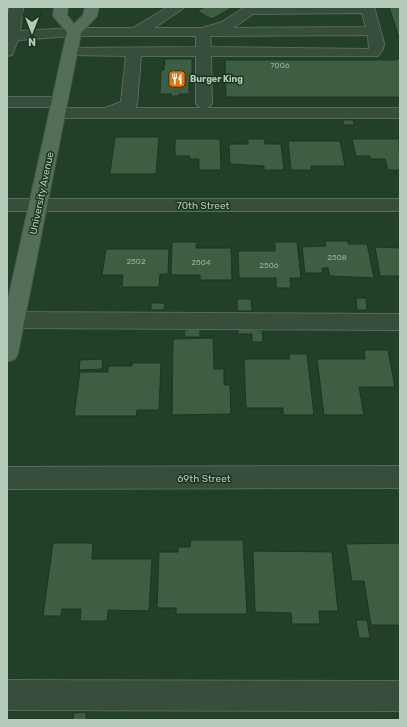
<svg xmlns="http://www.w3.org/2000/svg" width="407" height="727" font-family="Rubik,sans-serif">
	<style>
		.building { fill: #3e5e44; stroke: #1d3522 }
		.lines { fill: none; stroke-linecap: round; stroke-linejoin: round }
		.minor-casing { stroke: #546c59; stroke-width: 2 }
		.major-casing { stroke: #425a47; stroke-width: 2 }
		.minor { fill: #364e3b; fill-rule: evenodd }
		.major { fill: #546f59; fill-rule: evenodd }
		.labels { text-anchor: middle; stroke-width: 3; stroke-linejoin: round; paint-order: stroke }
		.number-label { font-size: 8px; fill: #95af9a }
		.far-poi-label { font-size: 9px; font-weight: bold; fill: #b2cab7; stroke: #1b3320; text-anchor: start }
		.street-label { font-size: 10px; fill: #b2cab7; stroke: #1b3320 }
	</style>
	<rect width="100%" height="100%" fill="#223f27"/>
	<path class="building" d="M 205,7 L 233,7 L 212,19 L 197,11 Z
		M 389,7 L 400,7 L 400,41 Z
		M 400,57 L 400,97 L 226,97 L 225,60 L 396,60 Z
		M 165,59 L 192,59 L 192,76 L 194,76 L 194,82 L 189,82 L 189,94 L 179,94 L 179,96 L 171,96 L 171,94 L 160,94 L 161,70 L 164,70 Z
		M 343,120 L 353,120 L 354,125 L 344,125 Z
		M 115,137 L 159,137 L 156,174 L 110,174 Z
		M 175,139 L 220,139 L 221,170 L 199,170 L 199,159 L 190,159 L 190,156 L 175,156 Z
		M 248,139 L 264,139 L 265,144 L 281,144 L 284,170 L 264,170 L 264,166 L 230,164 L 229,144 L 248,144 Z
		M 352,139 L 399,139 L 400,170 L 388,170 L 385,159 L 371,159 L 370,156 L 356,156 Z
		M 288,141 L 340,141 L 345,166 L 311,166 L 312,170 L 291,170 Z
		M 325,241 L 348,241 L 348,244 L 367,244 L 374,278 L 330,276 L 328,268 L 322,268 L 323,273 L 305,273 L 302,247 L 326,246 Z
		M 172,242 L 197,242 L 196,248 L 231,248 L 232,280 L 200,280 L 200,275 L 171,275 Z
		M 275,242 L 297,242 L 301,278 L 290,278 L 291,288 L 276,288 L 276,278 L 239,278 L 238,251 L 275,251 Z
		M 375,247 L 400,248 L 400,276 L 380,276 Z
		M 106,249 L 169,249 L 168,274 L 160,274 L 159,287 L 122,287 L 123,275 L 102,275 Z
		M 356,298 L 366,298 L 367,310 L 357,310 Z
		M 237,299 L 251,299 L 252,311 L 237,311 Z
		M 151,303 L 165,303 L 164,310 L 151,310 Z
		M 200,329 L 200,337 L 185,337 L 184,330 Z
		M 238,329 L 262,330 L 263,342 L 252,342 L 252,334 L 238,334 Z
		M 213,338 L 214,369 L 224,369 L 224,385 L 230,385 L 231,414 L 172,415 L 173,339 Z
		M 364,350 L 388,350 L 395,387 L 359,387 L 364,415 L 324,415 L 317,359 L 365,359 Z
		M 289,354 L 307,354 L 314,415 L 283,415 L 283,408 L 246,408 L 244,359 L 290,359 Z
		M 103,359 L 102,369 L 79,370 L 80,360 Z
		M 132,363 L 161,363 L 159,410 L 137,410 L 136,416 L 74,416 L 80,372 L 108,372 L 108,366 L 132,366 Z
		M 191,540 L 243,540 L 247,614 L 176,614 L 176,608 L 157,608 L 159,552 L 178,552 L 178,547 L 190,547 Z
		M 53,543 L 93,543 L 92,559 L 152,559 L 149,611 L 108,610 L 107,621 L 80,621 L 81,609 L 62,609 L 61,616 L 43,616 Z
		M 400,543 L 400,625 L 371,625 L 364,581 L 352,581 L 346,544 Z
		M 253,551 L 332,552 L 338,611 L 319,611 L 320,624 L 292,624 L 291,613 L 255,612 Z
		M 356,620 L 367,620 L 370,638 L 359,638 Z
		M 86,712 L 86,720 L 73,720 L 74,713 Z"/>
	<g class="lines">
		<defs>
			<path id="minor" d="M 9,7 L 23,7 L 20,31 L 74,28 L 133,28 L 168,7 L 185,7 L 154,28 L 202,28 L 222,22 L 245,7 L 374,7 L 384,43 L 383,49 L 378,56 L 211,56 L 212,104 L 207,108 L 400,108 L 400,118 L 57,118 L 51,116 L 49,113 L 51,110 L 57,108 L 105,108 L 121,102 L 126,56 L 70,55 L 65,54 L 63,51 L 65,48 L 196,47 L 196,36 L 74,36 L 18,40 L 12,55 L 7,56 L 7,21 ZM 362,13 L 366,27 L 233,28 L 253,14 ZM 368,35 L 369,49 L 211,47 L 210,36 ZM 141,56 L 196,56 L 196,104 L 201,108 L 135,108 L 137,105 Z
				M 7,97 L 59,97 L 65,99 L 67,102 L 65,105 L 59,107 L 7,107 Z
				M 7,199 L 400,199 L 400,211 L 7,211 Z
				M 14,312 L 400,314 L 400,330 L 14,328 L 7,326 L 7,314 Z
				M 400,466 L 400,488 L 7,489 L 7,467 Z
				M 7,680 L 400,681 L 400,711 L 7,710 Z"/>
			<path id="major" d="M 54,7 L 68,7 L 67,15 L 74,24 L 83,15 L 85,7 L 99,7 L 97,16 L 81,33 L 18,353 L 15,359 L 7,362 L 7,304 L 67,32 L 53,16 Z"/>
		</defs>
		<use href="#minor" class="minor-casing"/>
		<use href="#major" class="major-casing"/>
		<use href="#minor" class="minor"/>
		<use href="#major" class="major"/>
	</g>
	<defs>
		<symbol id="restaurant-square" viewBox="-11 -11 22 22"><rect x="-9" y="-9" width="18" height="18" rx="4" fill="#e8710a" stroke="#1b3320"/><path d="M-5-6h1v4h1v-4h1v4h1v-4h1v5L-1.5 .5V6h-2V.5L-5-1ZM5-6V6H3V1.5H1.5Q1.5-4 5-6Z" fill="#fff"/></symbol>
	</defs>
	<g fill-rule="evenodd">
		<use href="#restaurant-square" x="167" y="69" width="20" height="20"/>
	</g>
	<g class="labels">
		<g class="number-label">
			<text x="280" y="68">7006</text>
			<text x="337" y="260">2508</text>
			<text x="136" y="264">2502</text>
			<text x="201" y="265">2504</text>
			<text x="269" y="268">2506</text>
		</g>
		<g class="far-poi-label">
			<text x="190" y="82">Burger King</text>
		</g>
		<g class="street-label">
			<text transform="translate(41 193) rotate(-78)" y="4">University Avenue</text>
			<text x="203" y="209">70th Street</text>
			<text x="204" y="482">69th Street</text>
		</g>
	</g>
	<rect width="407" height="727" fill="none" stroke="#b2cab7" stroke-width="16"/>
	<g transform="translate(32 32) rotate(180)" stroke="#1b3320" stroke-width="3" paint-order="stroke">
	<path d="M0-3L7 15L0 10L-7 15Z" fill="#b2cab7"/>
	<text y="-6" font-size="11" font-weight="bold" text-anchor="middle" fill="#b2cab7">N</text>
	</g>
</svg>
